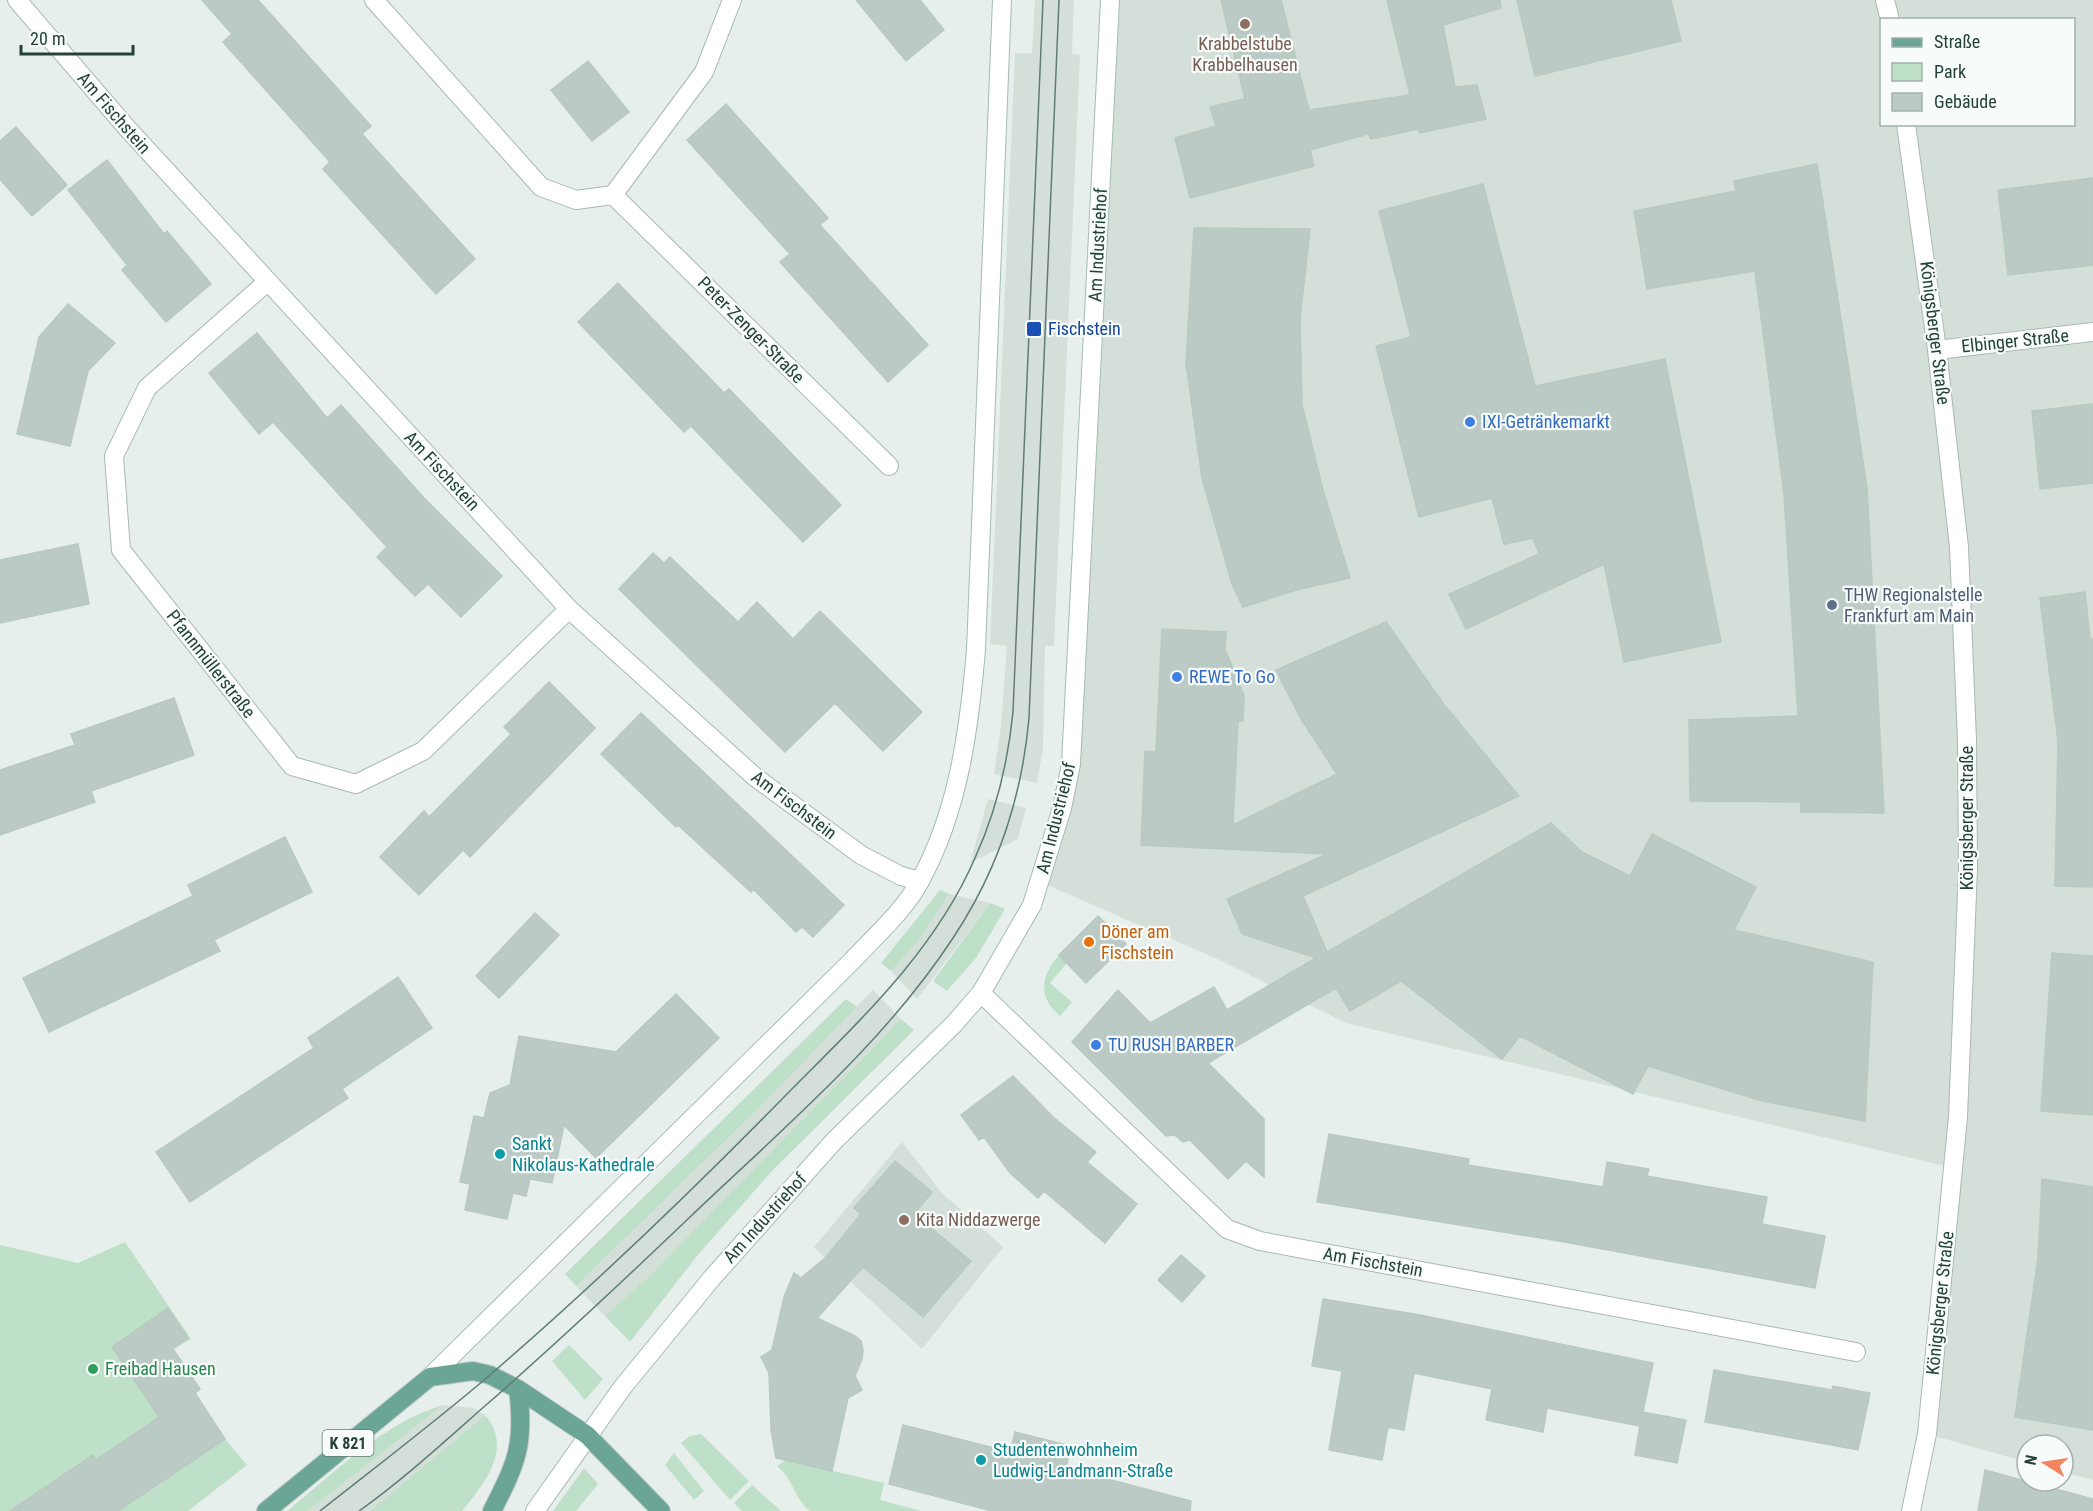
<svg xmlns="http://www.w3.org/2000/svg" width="2093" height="1511" font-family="'Roboto Condensed',sans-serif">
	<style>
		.built { fill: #d4dfda; fill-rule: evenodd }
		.green { fill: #bfe0c8 }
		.building { fill: #bbcac4; stroke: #b8c9c2; stroke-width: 1.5 }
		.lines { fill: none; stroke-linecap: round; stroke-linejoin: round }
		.street-casing { stroke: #a8b8b2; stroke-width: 20 }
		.secondary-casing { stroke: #a4bbb3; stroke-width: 20 }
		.primary-casing { stroke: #c2cac8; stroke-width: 20 }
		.street { stroke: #fff; stroke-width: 18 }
		.secondary { stroke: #fff; stroke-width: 18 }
		.primary { stroke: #6aa596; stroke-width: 18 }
		.tram { stroke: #5f7d75; stroke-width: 1.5 }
		.education-dot { fill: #8d6e63; stroke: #f7fbf9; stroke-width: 2 }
		.transit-dot { fill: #1a4fb4; stroke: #f7fbf9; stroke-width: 2 }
		.shop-dot { fill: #3f7fe0; stroke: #f7fbf9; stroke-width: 2 }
		.service-dot { fill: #5c6f8a; stroke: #f7fbf9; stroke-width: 2 }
		.food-dot { fill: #e8710a; stroke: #f7fbf9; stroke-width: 2 }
		.culture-dot { fill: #0f9aa8; stroke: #f7fbf9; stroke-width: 2 }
		.leisure-dot { fill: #2e9e5b; stroke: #f7fbf9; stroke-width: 2 }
		.labels { text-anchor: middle; stroke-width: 4.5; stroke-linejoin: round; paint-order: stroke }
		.shield { fill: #f7fbf9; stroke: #637a73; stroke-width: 1.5 }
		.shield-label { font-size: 16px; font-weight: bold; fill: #24423a }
		.education-label { font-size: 18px; fill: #785e54; stroke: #f7fbf9 }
		.street-label { font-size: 18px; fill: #24423a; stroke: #f7fbf9 }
		.transit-label { font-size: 18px; fill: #164399; stroke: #f7fbf9; text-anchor: start }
		.shop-label { font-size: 18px; fill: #366cbe; stroke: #f7fbf9; text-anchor: start }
		.service-label { font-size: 18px; fill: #4e5e75; stroke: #f7fbf9; text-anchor: start }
		.food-label { font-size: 18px; fill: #c56008; stroke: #f7fbf9; text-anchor: start }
		.culture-label { font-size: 18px; fill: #0d838f; stroke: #f7fbf9; text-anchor: start }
		.leisure-label { font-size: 18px; fill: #27864d; stroke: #f7fbf9; text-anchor: start }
	</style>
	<rect width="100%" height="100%" fill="#e6efeb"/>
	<path class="built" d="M 1035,0 L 1074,0 L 1072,54 L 1080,55 L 1054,646 L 1045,646 L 1043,748 L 1037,783 L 994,774 L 1001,726 L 1007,646 L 990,644 L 1015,53 L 1032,53 Z
		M 1110,0 L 2093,0 L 2093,1480 L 2063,1472 L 2063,1445 L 2027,1445 L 2027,1462 L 1927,1434 L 1953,1168 L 1346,1023 L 1213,957 L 1040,882 L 1071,764 ZM 1882,20 L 2074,20 L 2074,124 L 1882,124 Z
		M 988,799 L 1026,808 L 1018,839 L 970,863 Z
		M 949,894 L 990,903 L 917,999 L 891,971 L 918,941 Z
		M 873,990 L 901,1019 L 647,1278 L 605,1316 L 576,1286 L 758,1109 Z
		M 902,1142 L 942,1193 L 1003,1247 L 922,1349 L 814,1247 Z
		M 443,1405 L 473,1408 L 485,1415 L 370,1511 L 308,1511 Z"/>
	<path class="green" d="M 940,890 L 949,894 L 918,941 L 891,971 L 881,963 Z
		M 990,903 L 1005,909 L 976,958 L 947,991 L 933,981 Z
		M 1059,955 L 1067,963 L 1050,983 L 1072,1002 L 1060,1016 C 1037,997 1041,976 1059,955 Z
		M 846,999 L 857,1007 L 758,1109 L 576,1286 L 565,1274 Z
		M 901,1019 L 914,1030 L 772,1171 L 697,1256 L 630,1342 L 605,1316 L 647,1278 Z
		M 125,1242 L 191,1339 L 173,1349 L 200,1389 L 195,1394 L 225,1439 L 247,1465 L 188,1511 L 0,1511 L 0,1245 L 78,1263 Z
		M 569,1345 L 603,1379 L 585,1400 L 552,1361 Z
		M 443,1405 L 308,1511 L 287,1511 C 333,1474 386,1421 443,1405 Z
		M 485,1415 C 514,1448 484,1484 462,1511 L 370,1511 Z
		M 701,1434 L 749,1481 L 730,1500 L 681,1443 L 690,1436 Z
		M 674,1453 L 704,1491 L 694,1500 L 665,1465 Z
		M 786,1460 L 884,1483 L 880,1500 L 921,1511 L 810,1511 C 794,1499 795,1481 777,1466 Z
		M 584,1468 L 598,1484 L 576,1511 L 553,1511 Z
		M 752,1485 L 781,1511 L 742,1511 L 734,1503 Z"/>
	<path class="building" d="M 202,0 L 258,0 L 371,126 L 362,134 L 475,259 L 436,294 L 323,169 L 330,162 L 223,42 L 232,34 Z
		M 856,0 L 920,0 L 944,30 L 906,61 Z
		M 1221,0 L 1281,0 L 1309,110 L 1410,95 L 1387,0 L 1500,0 L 1501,8 L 1443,25 L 1455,87 L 1477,85 L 1486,119 L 1420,133 L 1418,129 L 1371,139 L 1368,134 L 1310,150 L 1314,166 L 1190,198 L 1175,138 L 1216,126 L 1210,107 L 1245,99 Z
		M 1517,0 L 1671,0 L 1681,41 L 1535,76 Z
		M 588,61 L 629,112 L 592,141 L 551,90 Z
		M 726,104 L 828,218 L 820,225 L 928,345 L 888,382 L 780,262 L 790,254 L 687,140 Z
		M 16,127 L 67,185 L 32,216 L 0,179 L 0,141 Z
		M 107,160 L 164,234 L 167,231 L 211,284 L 166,322 L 122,270 L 127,265 L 68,190 Z
		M 1817,164 L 1867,487 L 1884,813 L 1801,812 L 1801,802 L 1690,801 L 1689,720 L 1798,716 L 1784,494 L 1755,271 L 1647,289 L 1634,211 L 1736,191 L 1734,181 Z
		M 2093,178 L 2093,265 L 2008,275 L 1998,190 Z
		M 1483,184 L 1535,386 L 1665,359 L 1721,642 L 1624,662 L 1604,564 L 1466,629 L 1449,594 L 1539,554 L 1533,538 L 1504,544 L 1492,498 L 1419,517 L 1376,346 L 1411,337 L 1379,211 Z
		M 1194,228 L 1310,229 L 1300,319 L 1302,405 L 1323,490 L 1350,578 L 1296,590 L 1243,607 L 1232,584 L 1202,478 L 1186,363 Z
		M 618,283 L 724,393 L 729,389 L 841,505 L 803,542 L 691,426 L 684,432 L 578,322 Z
		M 68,304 L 115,343 L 88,371 L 70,446 L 17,434 L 39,337 Z
		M 257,333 L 327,418 L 341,405 L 424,498 L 502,576 L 461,617 L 428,584 L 415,596 L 377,557 L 387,547 L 273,422 L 259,434 L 209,373 Z
		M 2093,404 L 2093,483 L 2040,489 L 2032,411 Z
		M 78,544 L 89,604 L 0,623 L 0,560 Z
		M 653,553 L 664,563 L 670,557 L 738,622 L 757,602 L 793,639 L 820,611 L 922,712 L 883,751 L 835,703 L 785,752 L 619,589 Z
		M 2085,592 L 2090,639 L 2093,639 L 2093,887 L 2055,886 L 2058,741 L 2040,598 Z
		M 1386,622 L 1442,702 L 1519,796 L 1303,896 L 1327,952 L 1551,823 L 1582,852 L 1630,876 L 1652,834 L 1756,887 L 1734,930 L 1873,962 L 1865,1121 L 1762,1101 L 1648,1066 L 1633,1094 L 1520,1036 L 1502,1059 L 1401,981 L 1350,1011 L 1336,988 L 1208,1063 L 1264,1119 L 1264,1177 L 1246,1161 L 1228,1179 L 1190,1140 L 1183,1142 L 1175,1135 L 1166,1136 L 1072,1042 L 1118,990 L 1150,1023 L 1214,987 L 1227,1010 L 1316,958 L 1242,934 L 1227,899 L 1327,854 L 1141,845 L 1145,751 L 1156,752 L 1162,629 L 1226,632 L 1225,649 L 1244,696 L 1243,721 L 1238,721 L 1233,825 L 1337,774 L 1301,719 L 1276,670 Z
		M 549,682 L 595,728 L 470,857 L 463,850 L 419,895 L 380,857 L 424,811 L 429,817 L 511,734 L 504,727 Z
		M 174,698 L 194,755 L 91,791 L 95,802 L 0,835 L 0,770 L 75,745 L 71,734 Z
		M 641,713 L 844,905 L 813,937 L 802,927 L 796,932 L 753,889 L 751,892 L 678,825 L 676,827 L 601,754 Z
		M 285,837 L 312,892 L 214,940 L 220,951 L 49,1032 L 23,978 L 193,896 L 188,885 Z
		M 535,913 L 559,935 L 499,998 L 476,976 Z
		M 1098,916 L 1126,944 L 1086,983 L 1059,955 Z
		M 2052,953 L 2093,956 L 2093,1115 L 2041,1111 Z
		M 398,977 L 432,1028 L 342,1089 L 348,1098 L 190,1202 L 156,1152 L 314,1048 L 308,1038 Z
		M 676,994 L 719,1038 L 596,1158 L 564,1125 L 552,1183 L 530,1179 L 526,1196 L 513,1193 L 507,1219 L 465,1210 L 470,1184 L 460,1182 L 474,1116 L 484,1118 L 490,1093 L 510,1085 L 519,1036 L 616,1052 Z
		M 1013,1076 L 1053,1117 L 1096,1152 L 1087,1162 L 1137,1204 L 1105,1243 L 1044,1191 L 1038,1198 L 1010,1173 L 984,1137 L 979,1140 L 961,1115 Z
		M 1329,1134 L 1469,1159 L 1468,1165 L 1603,1187 L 1607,1162 L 1649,1169 L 1647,1176 L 1767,1197 L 1762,1224 L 1825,1236 L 1815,1288 L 1559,1241 L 1317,1202 Z
		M 895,1161 L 932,1192 L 914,1214 L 971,1261 L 923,1317 L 863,1267 L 817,1318 L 855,1336 L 861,1341 L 863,1350 L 862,1359 L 855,1376 L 862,1390 L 848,1398 L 832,1471 L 776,1458 L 771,1430 L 769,1373 L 761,1357 L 772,1350 L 784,1297 L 794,1273 L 801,1278 L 825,1258 L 861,1214 L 854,1208 Z
		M 2042,1179 L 2093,1187 L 2093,1430 L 2015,1417 L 2038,1258 Z
		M 1181,1255 L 1205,1276 L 1182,1302 L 1158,1280 Z
		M 1323,1299 L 1420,1315 L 1653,1363 L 1643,1412 L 1686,1420 L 1677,1463 L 1635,1455 L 1640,1426 L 1547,1408 L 1543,1432 L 1486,1420 L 1492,1389 L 1414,1373 L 1404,1430 L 1388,1427 L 1382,1460 L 1329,1450 L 1342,1371 L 1312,1366 Z
		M 168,1308 L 188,1338 L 173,1349 L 200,1389 L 195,1393 L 225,1439 L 118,1511 L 10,1511 L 93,1455 L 96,1460 L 159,1417 L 112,1347 Z
		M 1714,1370 L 1832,1390 L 1833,1386 L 1870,1393 L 1858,1450 L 1705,1422 Z
		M 903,1425 L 1010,1452 L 1015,1432 L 1071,1446 L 1066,1468 L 1191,1501 L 1190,1511 L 992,1511 L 889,1484 Z
		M 1985,1470 L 2093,1499 L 2093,1511 L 1978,1511 Z"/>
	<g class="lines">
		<defs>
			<path id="street" d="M 17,0 L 127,128 L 569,609 L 755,777 L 861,855 L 901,876 L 920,881
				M 374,0 L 541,187 L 576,200 L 613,195 L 889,466
				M 1885,0 L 1890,20
				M 1906,124 L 1937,350 L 1959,547 L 1967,740 L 1968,868 L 1958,1117 L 1927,1434 L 1911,1511
				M 613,195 L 704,72 L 732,0
				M 267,282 L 147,388 L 114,456 L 121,550 L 292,766 L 356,784 L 423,751 L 569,609
				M 1937,350 L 2093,332
				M 981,993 L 1227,1229 L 1260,1241 L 1856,1352"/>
			<path id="secondary" d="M 430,1377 L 852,961 C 875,936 904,911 920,881 C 959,810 969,729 976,650 L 1002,0
				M 535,1511 L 622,1388 L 712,1278 L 834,1141 L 954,1024 L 981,993 L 1032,905 L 1062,808 L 1071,764 L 1110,0"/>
			<path id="primary" d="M 266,1511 L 430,1377 L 473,1371 L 490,1375 L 518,1389 L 587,1435 L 661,1511
				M 492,1511 C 517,1462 525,1444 518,1389"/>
		</defs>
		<use href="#street" class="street-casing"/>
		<use href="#secondary" class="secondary-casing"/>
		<use href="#primary" class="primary-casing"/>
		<use href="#street" class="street"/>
		<use href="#secondary" class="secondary"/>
		<use href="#primary" class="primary"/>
		<path class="tram" d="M 320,1511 C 377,1466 435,1422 490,1375 C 593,1286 691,1192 786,1095 C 857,1023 934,953 975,858 C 996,812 1008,762 1013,712 L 1043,0
			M 359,1511 C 404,1479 445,1441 486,1405 C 556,1344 623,1281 690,1217 C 782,1129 883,1045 953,938 C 997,872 1022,797 1029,718 L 1059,0"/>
	</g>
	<g class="education-dot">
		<circle cx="1245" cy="24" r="6"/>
		<circle cx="904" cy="1220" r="6"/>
	</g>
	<rect class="transit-dot" x="1026" y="321" width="16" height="16" rx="3"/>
	<g class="shop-dot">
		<circle cx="1470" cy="422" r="6"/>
		<circle cx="1177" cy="677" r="6"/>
		<circle cx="1096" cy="1045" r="6"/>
	</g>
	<circle class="service-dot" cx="1832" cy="605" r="6"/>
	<circle class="food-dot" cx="1089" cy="942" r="6"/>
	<g class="culture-dot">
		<circle cx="500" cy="1154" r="6"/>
		<circle cx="981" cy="1460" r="6"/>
	</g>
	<circle class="leisure-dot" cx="93" cy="1369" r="6"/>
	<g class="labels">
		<rect class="shield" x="322.5" y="1430" width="51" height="26" rx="4.5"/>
		<g class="shield-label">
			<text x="348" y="1449">K 821</text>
		</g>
		<g class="education-label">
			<text x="1245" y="50">Krabbelstube<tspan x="1245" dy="21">Krabbelhausen</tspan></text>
			<text x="916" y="1226" text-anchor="start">Kita Niddazwerge</text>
		</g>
		<g class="street-label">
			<text transform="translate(114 113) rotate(49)" y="6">Am Fischstein</text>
			<text transform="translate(1098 245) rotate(-87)" y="6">Am Industriehof</text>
			<text transform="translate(751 330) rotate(45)" y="6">Peter-Zenger-Straße</text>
			<text transform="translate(1935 333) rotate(83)" y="6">Königsberger Straße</text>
			<text transform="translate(2015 341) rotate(-6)" y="6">Elbinger Straße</text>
			<text transform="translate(442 471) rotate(47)" y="6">Am Fischstein</text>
			<text transform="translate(211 664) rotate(52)" y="6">Pfannmüllerstraße</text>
			<text transform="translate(794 805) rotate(37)" y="6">Am Fischstein</text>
			<text transform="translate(1056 818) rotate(-76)" y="6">Am Industriehof</text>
			<text transform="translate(1967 818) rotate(-90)" y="6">Königsberger Straße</text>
			<text transform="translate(765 1218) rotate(-48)" y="6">Am Industriehof</text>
			<text transform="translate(1373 1262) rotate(10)" y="6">Am Fischstein</text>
			<text transform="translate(1940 1303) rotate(-84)" y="6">Königsberger Straße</text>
		</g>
		<g class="transit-label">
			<text x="1048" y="335">Fischstein</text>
		</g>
		<g class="shop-label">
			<text x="1482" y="428">IXI-Getränkemarkt</text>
			<text x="1189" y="683">REWE To Go</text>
			<text x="1108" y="1051">TU RUSH BARBER</text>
		</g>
		<g class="service-label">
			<text x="1844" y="601">THW Regionalstelle<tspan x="1844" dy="21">Frankfurt am Main</tspan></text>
		</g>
		<g class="food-label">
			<text x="1101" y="938">Döner am<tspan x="1101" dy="21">Fischstein</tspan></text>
		</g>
		<g class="culture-label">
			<text x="512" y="1150">Sankt<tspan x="512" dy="21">Nikolaus-Kathedrale</tspan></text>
			<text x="993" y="1456">Studentenwohnheim<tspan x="993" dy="21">Ludwig-Landmann-Straße</tspan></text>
		</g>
		<g class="leisure-label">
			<text x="105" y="1375">Freibad Hausen</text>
		</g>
	</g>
	<rect x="1880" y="18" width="195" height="108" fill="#f7fbf9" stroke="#a3b1ad" stroke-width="1.5"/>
	<rect x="1892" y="38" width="30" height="9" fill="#6aa596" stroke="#a3b1ad" stroke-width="1.5"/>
	<text x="1934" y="48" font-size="18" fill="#24423a">Straße</text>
	<rect x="1892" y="63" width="30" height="18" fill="#bfe0c8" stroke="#a3b1ad" stroke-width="1.5"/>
	<text x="1934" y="78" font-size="18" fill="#24423a">Park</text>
	<rect x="1892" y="93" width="30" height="18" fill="#bbcac4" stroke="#a3b1ad" stroke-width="1.5"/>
	<text x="1934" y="108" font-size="18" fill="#24423a">Gebäude</text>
	<g transform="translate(2045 1463) rotate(282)"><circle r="28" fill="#f7fbf9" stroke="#a3b1ad" stroke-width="1.5"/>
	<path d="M0-4.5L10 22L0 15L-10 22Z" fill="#f4845f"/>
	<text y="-9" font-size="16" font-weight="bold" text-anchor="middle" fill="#24423a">N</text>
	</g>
	<path d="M21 45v9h112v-9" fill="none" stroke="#24423a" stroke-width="3"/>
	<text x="30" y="45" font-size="18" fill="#24423a" stroke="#f7fbf9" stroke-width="4.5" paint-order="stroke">20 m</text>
</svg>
